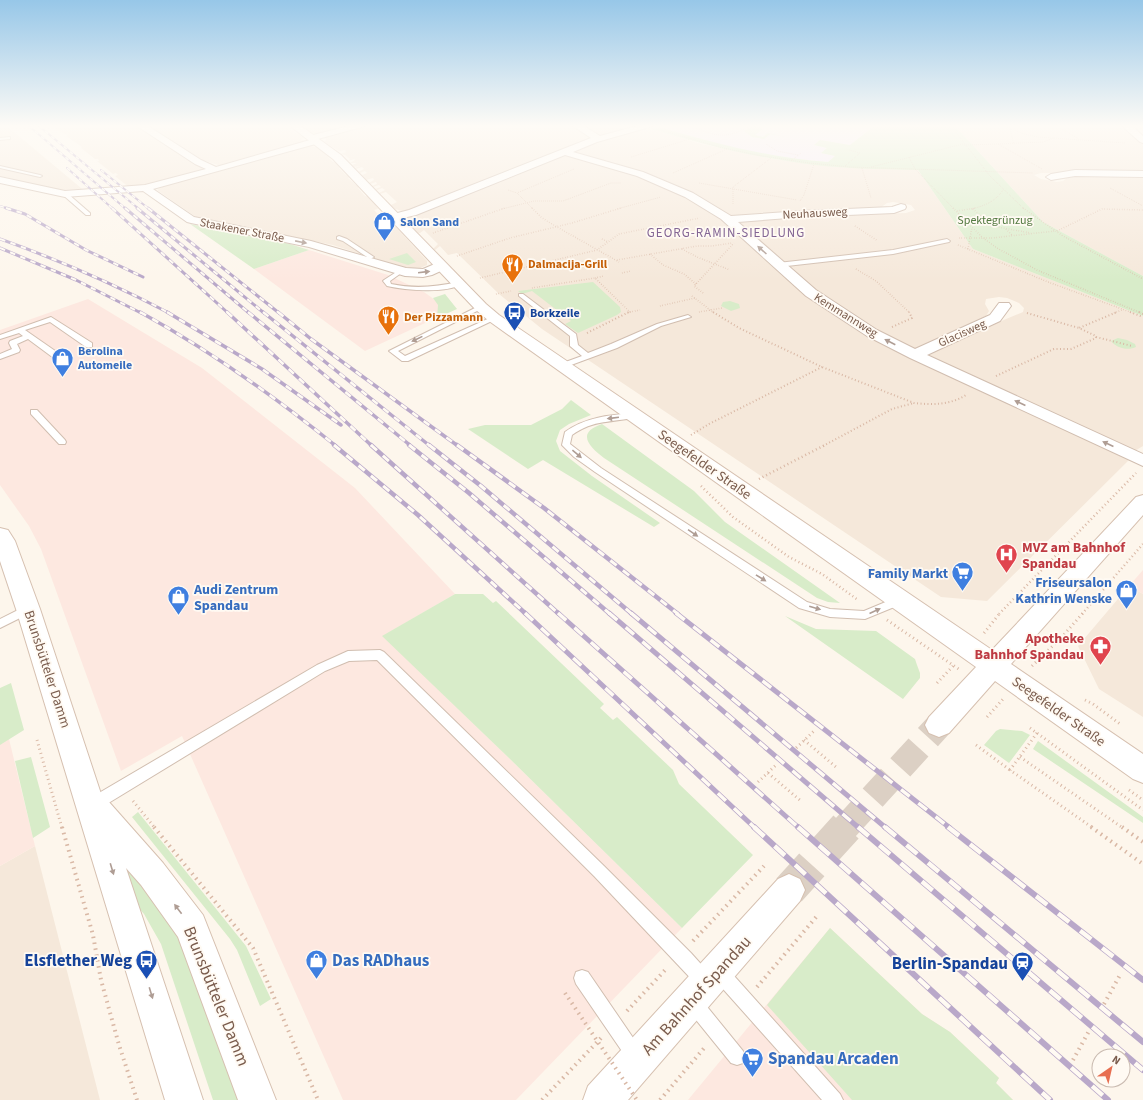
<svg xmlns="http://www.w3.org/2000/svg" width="1143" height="1100" font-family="'Source Sans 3',sans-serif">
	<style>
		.residential { fill: #f5e8da }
		.commercial { fill: #fde8e0 }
		.education { fill: #f3e8fa }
		.green { fill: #d8ecc9 }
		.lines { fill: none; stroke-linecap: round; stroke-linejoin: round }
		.secondary-tunnel-far1 { stroke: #dcd0c4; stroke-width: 27; stroke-dasharray: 27 14; stroke-linecap: butt }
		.secondary-tunnel { stroke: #dcd0c4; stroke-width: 34; stroke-dasharray: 34 17; stroke-linecap: butt }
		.lane-casing { stroke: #d1beb0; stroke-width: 2 }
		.street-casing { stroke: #d1beb0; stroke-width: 2 }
		.secondary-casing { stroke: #d6c0b0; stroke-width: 2 }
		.path-far5 { stroke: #d9b8a5; stroke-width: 1; stroke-dasharray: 0.5 1.5; stroke-linecap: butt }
		.path-far4 { stroke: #d9b8a5; stroke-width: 1.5; stroke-dasharray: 0.5 2; stroke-linecap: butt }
		.path-far3 { stroke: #d9b8a5; stroke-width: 2; stroke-dasharray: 1 2.5; stroke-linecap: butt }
		.path-far2 { stroke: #d9b8a5; stroke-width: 2.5; stroke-dasharray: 1 3; stroke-linecap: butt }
		.path-far1 { stroke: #d9b8a5; stroke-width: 3; stroke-dasharray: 1 3.5; stroke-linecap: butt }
		.path { stroke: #d9b8a5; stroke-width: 4; stroke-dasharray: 1.5 4.5; stroke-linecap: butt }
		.lane { fill: #fff; fill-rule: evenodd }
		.street { fill: #fff; fill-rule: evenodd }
		.secondary { fill: #fff; fill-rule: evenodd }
		.rail-far5-casing { stroke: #b9a8c9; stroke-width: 2 }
		.rail-far4-casing { stroke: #b9a8c9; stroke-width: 3 }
		.rail-far3-casing { stroke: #b9a8c9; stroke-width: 3.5 }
		.rail-far2-casing { stroke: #b9a8c9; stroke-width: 4.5 }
		.rail-far1-casing { stroke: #b9a8c9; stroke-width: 5 }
		.rail-casing { stroke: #b9a8c9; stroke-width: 6 }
		.rail-far5 { stroke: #fffaf3; stroke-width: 1.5; stroke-dasharray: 4; stroke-linecap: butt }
		.rail-far4 { stroke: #fffaf3; stroke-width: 2; stroke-dasharray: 5.5; stroke-linecap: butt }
		.rail-far3 { stroke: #fffaf3; stroke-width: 2.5; stroke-dasharray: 7; stroke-linecap: butt }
		.rail-far2 { stroke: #fffaf3; stroke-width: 3; stroke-dasharray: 8; stroke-linecap: butt }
		.rail-far1 { stroke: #fffaf3; stroke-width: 3.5; stroke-dasharray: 11; stroke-linecap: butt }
		.rail { stroke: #fffaf3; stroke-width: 4.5; stroke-dasharray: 14; stroke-linecap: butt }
		.path-bridge { stroke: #d9b8a5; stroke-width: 4; stroke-dasharray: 1.5 4.5; stroke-linecap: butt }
		.oneway { fill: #af9d94 }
		.labels { text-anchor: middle; stroke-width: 3.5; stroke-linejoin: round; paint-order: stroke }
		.far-street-label { font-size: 12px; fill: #7a5c4d; stroke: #fffaf3 }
		.far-park-label { font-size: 12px; fill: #537a41; stroke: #fffaf3 }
		.far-shop-label { font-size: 12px; font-weight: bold; fill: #366cbe; stroke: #fffaf3; text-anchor: start }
		.far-food-label { font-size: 12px; font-weight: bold; fill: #c56008; stroke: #fffaf3; text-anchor: start }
		.far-transit-label { font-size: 12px; font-weight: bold; fill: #164399; stroke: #fffaf3; text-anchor: start }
		.far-neighbourhood-label { font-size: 13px; letter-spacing: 1px; fill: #846695; stroke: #fffaf3 }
		.street-label { font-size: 14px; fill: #7a5c4d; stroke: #fffaf3 }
		.health-label { font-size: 14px; font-weight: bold; fill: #be3a42; stroke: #fffaf3; text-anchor: start }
		.shop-label { font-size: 14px; font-weight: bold; fill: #366cbe; stroke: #fffaf3; text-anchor: end }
		.near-transit-label { font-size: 17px; font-weight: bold; fill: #164399; stroke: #fffaf3; text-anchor: end }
		.near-shop-label { font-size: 17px; font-weight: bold; fill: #366cbe; stroke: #fffaf3; text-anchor: start }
		.near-street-label { font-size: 17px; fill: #7a5c4d; stroke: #fffaf3 }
	</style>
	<rect width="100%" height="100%" fill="#fdf6ec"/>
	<path class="residential" d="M 369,126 L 573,126 L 593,137 L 406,211 L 402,211 L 395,209 L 391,205 L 397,202 L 386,192 L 380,194 L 379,193 L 385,190 L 382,188 L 377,190 L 375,189 L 381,187 L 379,185 L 373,187 L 372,186 L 377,184 L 376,182 L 370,184 L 369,183 L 374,180 L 373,178 L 366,180 L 362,175 L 367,173 L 365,171 L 360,173 L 358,172 L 364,169 L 362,167 L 356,169 L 355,168 L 360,166 L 354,167 L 352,165 L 357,163 L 350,163 L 355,160 L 354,159 L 348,161 L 350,159 L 345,155 L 341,154 L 346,152 L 345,150 L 339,151 L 324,142 L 326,140 L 325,138 Z
		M 0,127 L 8,127 L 87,193 L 65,194 L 0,180 Z
		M 54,127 L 139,127 L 205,170 L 153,184 L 130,188 L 115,176 L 118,175 L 116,173 L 113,174 L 97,161 L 99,161 L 98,159 L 95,159 L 81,148 L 82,147 L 66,136 L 68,135 L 66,134 L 64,134 Z
		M 143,127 L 286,127 L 304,138 L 301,139 L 305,141 L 227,165 L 218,165 L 202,160 L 198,160 Z
		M 303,127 L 351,127 L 317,134 L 314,133 L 310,133 Z
		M 582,127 L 642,127 L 602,136 Z
		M 956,127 L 1122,127 L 1143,144 L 1143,173 L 1041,173 L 1034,175 L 1041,179 L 1057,182 L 1063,181 L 1068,177 L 1079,175 L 1143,175 L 1143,276 L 1043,222 Z
		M 649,128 L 701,144 L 774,159 L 841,167 L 918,170 L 973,249 L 1143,316 L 1143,446 L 1133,452 L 929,356 L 930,354 L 966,336 L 1023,312 L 1024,308 L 1019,303 L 1007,298 L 999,297 L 986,299 L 985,304 L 989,311 L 986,316 L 918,348 L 914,348 L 868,326 L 828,301 L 738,223 L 739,222 L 785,217 L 906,213 L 915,210 L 911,205 L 893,202 L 887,203 L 880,208 L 733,217 L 692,193 L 666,182 L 641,172 L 573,151 L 597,141 Z
		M 309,146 L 317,147 L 330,155 L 328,157 L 333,162 L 338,163 L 342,166 L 339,168 L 346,175 L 351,176 L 348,178 L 356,185 L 361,186 L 358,188 L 365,196 L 371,197 L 378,209 L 374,210 L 389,226 L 394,225 L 427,261 L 427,265 L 418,269 L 406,269 L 333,245 L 196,217 L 157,190 L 164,186 Z
		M 561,155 L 566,155 L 630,173 L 681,194 L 718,216 L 817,302 L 1130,459 L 987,601 L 941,597 L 542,329 L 499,294 L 457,253 L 448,255 L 440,246 L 435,250 L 433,249 L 438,244 L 424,230 L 420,233 L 418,233 L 408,223 L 411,222 L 407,218 L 412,216 Z
		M 1129,586 L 1143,594 L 1143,717 L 1099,689 L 1078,646 Z
		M 35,846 L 100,1100 L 0,1100 L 0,866 Z"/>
	<path class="commercial" d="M 309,250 L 388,275 L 424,292 L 442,305 L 438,317 L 365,351 L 254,269 Z
		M 88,299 L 202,368 L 355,488 L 455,594 L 383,636 L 511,760 L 682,928 L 516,1100 L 343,1100 L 182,736 L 121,771 L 41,549 L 29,526 L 0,485 L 0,330 Z
		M 1143,570 L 1143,594 L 1129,586 Z
		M 0,702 L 35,846 L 0,866 Z
		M 830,928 L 922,1014 L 950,1032 L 999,1078 L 996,1083 L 1013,1100 L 688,1100 Z"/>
	<path class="education" d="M 659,127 L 660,126 L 873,127 L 850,145 L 820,140 L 814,145 L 827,148 L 821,153 L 835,156 L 828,162 L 789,158 L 744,150 L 719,144 Z"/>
	<path class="green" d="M 752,126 L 763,127 L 760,129 L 763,129 L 755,135 L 763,137 L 768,133 L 787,137 L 770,134 L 764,139 L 752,137 L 744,131 Z
		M 659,127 C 714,143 770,158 828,162 L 835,156 L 821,153 L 827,148 L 814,145 L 820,140 L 850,145 L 873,127 L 956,127 L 1043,222 L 1143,276 L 1143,316 L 973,249 L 918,170 C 878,169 839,169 800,163 C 749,156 700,144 652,129 Z
		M 190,224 L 290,244 L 309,250 L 254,269 Z
		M 407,253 L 416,262 L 408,265 L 389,259 Z
		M 593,282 L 620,307 L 621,312 L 617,315 L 578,333 L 565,324 L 571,321 L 532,291 L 522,294 L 518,291 Z
		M 445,294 L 457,309 L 437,318 L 438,305 L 433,298 Z
		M 730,301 L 739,304 L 740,308 L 731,311 L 721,306 L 723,302 Z
		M 1118,338 L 1127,340 L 1135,344 L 1136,347 C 1128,351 1116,348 1111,341 Z
		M 571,400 L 591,415 L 569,424 L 560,430 L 556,441 L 560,451 L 592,476 L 660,523 L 654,527 L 543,460 L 528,469 L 468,429 L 485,425 L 531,425 L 562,409 Z
		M 602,424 L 694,491 L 725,522 L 840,603 L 828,602 L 817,598 L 604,458 C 590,447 575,433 602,424 Z
		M 455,594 L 483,594 L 493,603 L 496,601 L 604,704 L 600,708 L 613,720 L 617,717 L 673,770 L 679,784 L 753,855 L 682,928 L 511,760 L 382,636 Z
		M 785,616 L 816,629 L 876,631 L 915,659 L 917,665 L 920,673 L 920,678 L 903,699 Z
		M 11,683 L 24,730 L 0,745 L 0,688 Z
		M 1000,729 L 1022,731 L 1030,735 L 1009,763 L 984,745 L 996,731 Z
		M 1038,741 L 1143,817 L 1143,823 L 1033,749 Z
		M 31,757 L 50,827 L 33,838 L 15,761 Z
		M 138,812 L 246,946 L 271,999 L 260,1006 L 237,950 L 230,939 L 132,817 Z
		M 126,860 L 180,939 L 238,1100 L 213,1100 L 161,944 L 144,914 L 136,905 L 118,866 Z
		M 830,928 L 922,1014 L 950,1032 L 999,1078 L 996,1083 L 1013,1100 L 852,1100 L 767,1005 Z"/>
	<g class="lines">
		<path class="secondary-tunnel-far1" d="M 845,828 L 939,725"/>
		<path class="secondary-tunnel" d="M 789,890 L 846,827"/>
		<defs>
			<path id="lane" d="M 10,137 L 10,139 L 0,140 L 0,138 Z
				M 0,166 L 40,175 L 42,176 L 40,177 L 0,168 Z
				M 63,193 L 67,193 L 90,213 L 90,215 L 86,215 L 63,195 Z
				M 339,236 L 347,239 L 374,257 L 366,261 L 362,261 L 362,259 L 367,257 L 343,241 L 337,239 L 337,237 Z
				M 947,239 L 950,241 L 949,242 L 893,254 L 778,267 L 775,265 L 778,263 L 893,250 Z
				M 401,269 L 404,271 L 390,281 L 391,284 C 414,289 436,287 458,282 L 461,284 C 447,294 404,290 387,286 L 383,281 L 384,280 Z
				M 519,294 L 523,294 L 576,334 L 578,345 L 588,353 L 611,344 L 657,324 L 688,315 L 691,317 L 661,326 L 617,348 L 563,368 L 560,368 L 560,364 L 582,356 L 570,346 L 570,336 L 519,296 Z
				M 481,305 L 483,306 L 483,308 L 398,351 L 405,356 L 492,317 L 496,317 L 496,319 L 408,361 L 402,361 L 389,351 Z
				M 51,317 L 92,343 L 92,347 L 86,347 L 50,322 L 25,330 L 61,355 L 61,359 L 55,359 L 28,339 L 17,344 L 20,350 L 19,352 L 0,359 L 0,354 L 12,349 L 9,343 L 10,341 L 23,336 L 19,333 L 0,339 L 0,335 Z
				M 31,410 L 37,410 L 65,440 L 66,442 L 65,444 L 59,444 L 31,414 Z
				M 634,413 L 638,415 L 637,417 C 612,423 594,419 572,435 L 570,444 L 601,468 L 807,602 L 830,609 L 864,611 L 900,596 L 904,597 L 905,600 L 904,603 L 865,619 L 830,617 L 799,608 L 595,472 L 574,457 L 562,445 L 565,432 C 586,417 609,415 634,413 Z
				M 28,605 L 32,606 L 33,609 L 32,612 L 0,628 L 0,619 Z
				M 380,650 L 384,652 L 604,866 L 691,953 L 709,973 L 711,979 L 709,985 L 703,987 L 697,985 L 594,876 L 377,660 L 349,661 L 325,671 L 97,810 L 92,811 L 87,810 L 85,805 L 87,800 L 317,665 L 348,651 Z
				M 721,966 L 727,968 L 840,1094 L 843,1100 L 822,1100 L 715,980 L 713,974 L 715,968 Z
				M 582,970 L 588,972 L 640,1048 L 642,1054 L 640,1060 L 634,1062 L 628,1060 L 576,984 L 574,978 L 576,972 Z
				M 694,996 L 700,998 L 743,1051 L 745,1057 L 743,1063 L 737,1065 L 731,1063 L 688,1010 L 686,1004 L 688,998 Z"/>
			<path id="street" d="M 137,126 L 148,126 L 201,160 L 216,167 L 310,140 L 308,138 L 309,136 L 349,126 L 365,126 L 318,139 L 320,141 L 319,143 L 153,189 L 194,217 L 311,241 L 406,268 L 423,269 L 437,263 L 445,263 L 447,266 L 445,269 L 432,275 L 423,277 L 405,276 L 309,247 L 191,223 L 187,222 L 143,191 L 65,197 L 0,183 L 0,177 L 65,191 L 145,185 L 206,169 L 195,164 Z
				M 573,126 L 584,126 L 600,136 L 637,126 L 653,126 L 597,142 L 573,152 L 643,172 L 693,193 L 731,216 L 801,211 L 892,207 L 901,204 L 905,205 L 906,207 L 905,209 L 894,213 L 801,217 L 738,222 L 816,290 L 877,330 L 915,349 L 990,315 L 999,303 L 1009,303 L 1011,306 L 1000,321 L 927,355 L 1143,454 L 1143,466 L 910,358 L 867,336 L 806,296 L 721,219 L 685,197 L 637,176 L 565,155 L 416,215 L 394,220 L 389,217 L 390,215 L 409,210 L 591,138 Z
				M 1122,126 L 1132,126 L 1143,136 L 1143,143 L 1140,142 Z
				M 1075,170 L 1143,171 L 1143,177 L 1075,176 L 1051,180 L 1046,177 L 1051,174 Z"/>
			<path id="secondary" d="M 290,126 L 301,126 L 341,155 L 486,304 L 499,315 L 992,650 L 1136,497 L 1143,495 L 1143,515 L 1011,664 L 1143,754 L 1143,783 L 1133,779 L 995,681 L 949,733 L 939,737 L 929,733 L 925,725 L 929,717 L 976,667 L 489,321 L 476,310 L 333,159 Z
				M 0,528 L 8,530 L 15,541 L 40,609 L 103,800 L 109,802 L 163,863 L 203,915 L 276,1100 L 238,1100 L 178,937 L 141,885 L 126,868 L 203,1100 L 165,1100 L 16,609 L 0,561 Z
				M 789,874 L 800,879 L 805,890 L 800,901 L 628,1100 L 583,1100 L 588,1086 L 778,879 Z"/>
		</defs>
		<use href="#lane" class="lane-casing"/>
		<use href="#street" class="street-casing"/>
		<use href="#secondary" class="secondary-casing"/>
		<path class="path-far5" d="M 692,126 C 715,137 727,139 750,126
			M 951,126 L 990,176 L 1024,209
			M 1004,126 L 1024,134 L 1038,137 L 1125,143
			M 1057,126 L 1079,139
			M 1010,129 L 1014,144
			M 661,130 L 719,147 L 757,155 L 809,163 L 850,167 L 1033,173
			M 766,144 L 777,151 L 798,155
			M 998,144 L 1043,142 L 1054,138
			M 964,145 L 998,144 L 1042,169
			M 631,157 L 690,139
			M 909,157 L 915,169 L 954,209
			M 791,161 L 801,153
			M 845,166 L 860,153 L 849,150
			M 871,167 L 963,144
			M 862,168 L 871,198
			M 673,173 L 727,149
			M 699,183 L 797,200
			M 1110,188 L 1143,206
			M 508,190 L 517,193
			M 800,201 L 804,195 L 814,164
			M 733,204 L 733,187 L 771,158
			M 502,209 L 534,201 L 563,201 L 611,183 L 621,183
			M 533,209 L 517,193 L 574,169
			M 617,209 L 661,197
			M 971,209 C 984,206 995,202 1003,190"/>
		<path class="path-far4" d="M 532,208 L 541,217 L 550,223 L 619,262
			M 953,208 L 983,238 L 997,248 L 1037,270 L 1141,313
			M 1023,208 L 1063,236 L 1143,279
			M 973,209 L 992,226 L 1031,233
			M 957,211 L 976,208
			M 855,226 L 878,241
			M 1006,229 L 1013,236
			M 1057,231 L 1102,209 L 1143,210
			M 433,233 L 505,208
			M 959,238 L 992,238 L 1055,231
			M 602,239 L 608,242
			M 958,245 L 1048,282 L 1133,313
			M 682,249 L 697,257 L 730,270
			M 968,249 L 972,227
			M 650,254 L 663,265 L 684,274 L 696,284
			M 457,256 L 510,238 L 572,223 L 621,208
			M 617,260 L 697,246 L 712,246 L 732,243
			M 856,269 L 876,281 L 910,313
			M 622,273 L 631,271
			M 480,278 L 597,250 L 619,234 L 700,218
			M 595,278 L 604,276
			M 532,288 L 595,278 L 630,312 L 627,313
			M 703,293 L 694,286 L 734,243
			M 496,294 L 511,291
			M 692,296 L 714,313
			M 660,306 L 695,298
			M 630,312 L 640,310
			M 699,312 L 722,308
			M 1114,313 L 1122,310"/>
		<path class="path-far3" d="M 713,312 L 739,328 L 822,367 L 914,403 C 933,405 950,405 966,395
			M 1130,312 L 1143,317
			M 1139,312 L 1143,314
			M 1027,313 L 1079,328
			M 892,327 L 912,318 L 909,312
			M 587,333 L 629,312
			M 1096,337 L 1132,346
			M 996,376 L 1054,349 L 1071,349 L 1096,338 L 1096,336 L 1079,328 L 1117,312
			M 691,435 L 709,424 L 822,367
			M 823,446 L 892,409 L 914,403"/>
		<path class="path-far2" d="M 759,479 L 825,445
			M 701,486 L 733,517 L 789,557 L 822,574 L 858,600
			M 999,614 L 1136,473
			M 1082,614 L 1143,544"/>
		<path class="path-far1" d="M 887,620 L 960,670
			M 984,633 L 1000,613
			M 1032,666 L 1061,638 L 1083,613
			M 937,683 L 953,666
			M 1085,700 L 1093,704 L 1120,724
			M 987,717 L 1004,698
			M 1030,728 L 1143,810
			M 1037,733 L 1010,770 L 1093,828
			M 37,740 L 62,828
			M 804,740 L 836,767
			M 976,745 L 1010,770
			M 793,751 L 814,731
			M 1020,757 L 1123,828
			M 768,773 L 801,801
			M 758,782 L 776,765
			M 1129,790 L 1143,800
			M 133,801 L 155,828"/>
		<path class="path" d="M 62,827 L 93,935 L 101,980 L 119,1045 L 137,1100
			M 154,827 L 253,948 L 318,1100
			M 1091,827 L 1143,864
			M 1122,827 L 1143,842
			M 693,941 L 764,866
			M 757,987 L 817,916
			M 1104,1004 L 1120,975
			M 627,1011 L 667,968
			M 1073,1060 L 1089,1031
			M 542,1100 L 601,1038
			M 660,1100 L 705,1047"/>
		<use href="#lane" class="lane"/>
		<use href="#street" class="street"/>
		<use href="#secondary" class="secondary"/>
		<defs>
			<path id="rail-far5" d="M 29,126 L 126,209
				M 39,126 L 139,209
				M 67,168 L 113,209
				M 101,170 L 149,209
				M 0,206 L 9,209"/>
			<path id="rail-far4" d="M 6,208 L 25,214 L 86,250 L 143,277
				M 112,208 L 228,313
				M 125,208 L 249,313
				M 137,208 L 264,313
				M 148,208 L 279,313
				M 0,239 C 59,260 114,284 169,313
				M 0,248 L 76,280 L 141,313"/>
			<path id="rail-far3" d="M 140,312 C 209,350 274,396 336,446
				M 167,312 L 262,369 L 341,425
				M 227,312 L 372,446
				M 248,312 L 411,446
				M 263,312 L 430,446
				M 278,312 L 311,339 L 458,446"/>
			<path id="rail-far2" d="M 334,445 L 418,515 L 526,614
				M 371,445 L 559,614
				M 409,445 L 469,493 L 610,614
				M 429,445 L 481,486 L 632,614
				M 457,445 L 544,508 L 678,614"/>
			<path id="rail-far1" d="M 525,613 L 755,828
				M 558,613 L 799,828
				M 609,613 L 859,828
				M 631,613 L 886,828
				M 676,613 L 950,828"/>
			<path id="rail" d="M 754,827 L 1050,1100
				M 798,827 L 1108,1100
				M 858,827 L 1143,1070
				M 885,827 L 1143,1042
				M 948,827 L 1143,980"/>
		</defs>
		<use href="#rail-far5" class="rail-far5-casing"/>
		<use href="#rail-far4" class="rail-far4-casing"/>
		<use href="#rail-far3" class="rail-far3-casing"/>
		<use href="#rail-far2" class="rail-far2-casing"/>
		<use href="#rail-far1" class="rail-far1-casing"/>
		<use href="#rail" class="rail-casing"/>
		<use href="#rail-far5" class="rail-far5"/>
		<use href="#rail-far4" class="rail-far4"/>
		<use href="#rail-far3" class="rail-far3"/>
		<use href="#rail-far2" class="rail-far2"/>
		<use href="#rail-far1" class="rail-far1"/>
		<use href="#rail" class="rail"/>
		<path class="path-bridge" d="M 565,993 L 637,1100"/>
	</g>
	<defs><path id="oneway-solid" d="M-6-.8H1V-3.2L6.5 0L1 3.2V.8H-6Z"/></defs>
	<g class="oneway">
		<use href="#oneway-solid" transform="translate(301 242) rotate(11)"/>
		<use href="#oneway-solid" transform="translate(762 250) rotate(-138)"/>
		<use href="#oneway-solid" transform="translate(424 272) rotate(-7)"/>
		<use href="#oneway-solid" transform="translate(417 339) rotate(154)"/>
		<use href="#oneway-solid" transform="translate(890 342) rotate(-153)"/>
		<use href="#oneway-solid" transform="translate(1020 403) rotate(-155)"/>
		<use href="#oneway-solid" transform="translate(613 418) rotate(173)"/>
		<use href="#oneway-solid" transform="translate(1108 444) rotate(-155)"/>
		<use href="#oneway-solid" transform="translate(577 454) rotate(40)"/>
		<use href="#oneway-solid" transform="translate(693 533) rotate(34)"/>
		<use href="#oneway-solid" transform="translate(761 578) rotate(32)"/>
		<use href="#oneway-solid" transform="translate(815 608) rotate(16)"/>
		<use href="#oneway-solid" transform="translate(875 611) rotate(-24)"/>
		<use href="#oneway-solid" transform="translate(112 869) rotate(73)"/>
		<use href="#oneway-solid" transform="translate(178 909) rotate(-127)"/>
		<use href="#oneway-solid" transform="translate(151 993) rotate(73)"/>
	</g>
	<linearGradient id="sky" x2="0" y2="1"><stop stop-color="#97c7e8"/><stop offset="0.45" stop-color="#fefbf6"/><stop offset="1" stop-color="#fefbf6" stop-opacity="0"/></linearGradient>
	<rect width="1143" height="280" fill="url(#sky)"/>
	<defs>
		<symbol id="shop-pin" viewBox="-11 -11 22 30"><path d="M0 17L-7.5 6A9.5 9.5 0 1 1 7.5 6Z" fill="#3f7fe0" stroke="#fffaf3"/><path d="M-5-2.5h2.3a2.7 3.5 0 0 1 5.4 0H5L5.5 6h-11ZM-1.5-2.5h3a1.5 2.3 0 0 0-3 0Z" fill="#fff"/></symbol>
		<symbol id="restaurant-pin" viewBox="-11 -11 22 30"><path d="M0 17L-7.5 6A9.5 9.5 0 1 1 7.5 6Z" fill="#e8710a" stroke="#fffaf3"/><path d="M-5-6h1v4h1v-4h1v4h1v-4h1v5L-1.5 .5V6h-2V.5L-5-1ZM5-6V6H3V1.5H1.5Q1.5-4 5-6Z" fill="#fff"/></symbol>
		<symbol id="bus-pin" viewBox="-11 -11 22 30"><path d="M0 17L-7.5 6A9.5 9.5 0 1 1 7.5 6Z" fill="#1a4fb4" stroke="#fffaf3"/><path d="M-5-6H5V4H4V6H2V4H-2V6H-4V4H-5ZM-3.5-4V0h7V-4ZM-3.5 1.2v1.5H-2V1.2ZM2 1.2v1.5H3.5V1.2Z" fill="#fff"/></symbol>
		<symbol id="hospital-pin" viewBox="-11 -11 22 30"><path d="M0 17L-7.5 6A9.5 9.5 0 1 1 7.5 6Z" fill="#e0444e" stroke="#fffaf3"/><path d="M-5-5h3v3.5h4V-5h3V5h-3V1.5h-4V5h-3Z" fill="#fff"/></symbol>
		<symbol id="supermarket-pin" viewBox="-11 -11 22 30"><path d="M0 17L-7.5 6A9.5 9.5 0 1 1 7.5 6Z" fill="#3f7fe0" stroke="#fffaf3"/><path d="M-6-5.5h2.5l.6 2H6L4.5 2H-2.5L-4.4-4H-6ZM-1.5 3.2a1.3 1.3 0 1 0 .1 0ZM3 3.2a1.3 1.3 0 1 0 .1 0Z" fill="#fff"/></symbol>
		<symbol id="pharmacy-pin" viewBox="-11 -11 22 30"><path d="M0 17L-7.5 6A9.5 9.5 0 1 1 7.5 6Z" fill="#e0444e" stroke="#fffaf3"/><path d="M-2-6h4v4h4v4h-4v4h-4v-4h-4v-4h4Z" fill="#fff"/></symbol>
		<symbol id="station-pin" viewBox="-11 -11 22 30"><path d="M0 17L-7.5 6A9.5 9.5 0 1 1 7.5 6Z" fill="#1a4fb4" stroke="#fffaf3"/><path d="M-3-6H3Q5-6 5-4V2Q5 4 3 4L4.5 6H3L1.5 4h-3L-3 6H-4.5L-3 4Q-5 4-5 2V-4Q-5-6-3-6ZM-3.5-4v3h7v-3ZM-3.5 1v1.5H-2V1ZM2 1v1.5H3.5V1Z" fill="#fff"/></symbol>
	</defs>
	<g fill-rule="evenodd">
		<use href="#shop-pin" x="372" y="210" width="25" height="34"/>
		<use href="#restaurant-pin" x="500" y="252" width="25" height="34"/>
		<use href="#bus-pin" x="502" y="300" width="25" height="34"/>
		<use href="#restaurant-pin" x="376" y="304" width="25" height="34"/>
		<use href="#shop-pin" x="50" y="346" width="25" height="34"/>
		<use href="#hospital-pin" x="994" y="542" width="25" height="34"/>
		<use href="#supermarket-pin" x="950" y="560" width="25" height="34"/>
		<use href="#shop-pin" x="1114" y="578" width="25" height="34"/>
		<use href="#shop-pin" x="166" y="584" width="25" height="34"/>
		<use href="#pharmacy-pin" x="1088" y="634" width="25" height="34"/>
		<use href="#bus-pin" x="134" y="948" width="25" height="34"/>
		<use href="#shop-pin" x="304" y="948" width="25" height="34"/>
		<use href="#station-pin" x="1010" y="950" width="25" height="34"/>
		<use href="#supermarket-pin" x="740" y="1046" width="25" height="34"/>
	</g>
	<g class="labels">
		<g class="far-street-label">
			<text transform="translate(815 213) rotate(-3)" y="4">Neuhausweg</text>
			<text transform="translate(242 230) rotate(11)" y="4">Staakener Straße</text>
			<text transform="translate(846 315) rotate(32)" y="4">Kemmannweg</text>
			<text transform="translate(962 333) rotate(-24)" y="4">Glacisweg</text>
		</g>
		<g class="far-park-label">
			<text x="995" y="224">Spektegrünzug</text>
		</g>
		<g class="far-shop-label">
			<text x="400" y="226">Salon Sand</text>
			<text x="78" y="355">Berolina<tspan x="78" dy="14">Automeile</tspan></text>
		</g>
		<g class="far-food-label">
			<text x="528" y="268">Dalmacija-Grill</text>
			<text x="404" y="321">Der Pizzamann</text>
		</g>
		<g class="far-transit-label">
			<text x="530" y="317">Borkzeile</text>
		</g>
		<g class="far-neighbourhood-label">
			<text x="726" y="237">GEORG-RAMIN-SIEDLUNG</text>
		</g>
		<g class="street-label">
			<text transform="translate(705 464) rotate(35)" y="5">Seegefelder Straße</text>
			<text transform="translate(48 669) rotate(72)" y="5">Brunsbütteler Damm</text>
			<text transform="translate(1059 711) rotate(35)" y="5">Seegefelder Straße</text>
		</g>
		<g class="health-label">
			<text x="1022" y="552">MVZ am Bahnhof<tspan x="1022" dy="16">Spandau</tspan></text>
			<text x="1084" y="643" text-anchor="end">Apotheke<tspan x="1084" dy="16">Bahnhof Spandau</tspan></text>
		</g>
		<g class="shop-label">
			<text x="948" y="578">Family Markt</text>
			<text x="1112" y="587">Friseursalon<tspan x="1112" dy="16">Kathrin Wenske</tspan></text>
			<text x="194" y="594" text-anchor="start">Audi Zentrum<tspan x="194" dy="16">Spandau</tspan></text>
		</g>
		<g class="near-transit-label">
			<text x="132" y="966">Elsflether Weg</text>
			<text x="1008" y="969">Berlin-Spandau</text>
		</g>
		<g class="near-shop-label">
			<text x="332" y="966">Das RADhaus</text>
			<text x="768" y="1064">Spandau Arcaden</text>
		</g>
		<g class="near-street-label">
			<text transform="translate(696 995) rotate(-48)" y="6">Am Bahnhof Spandau</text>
			<text transform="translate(217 996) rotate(68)" y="6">Brunsbütteler Damm</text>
		</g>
	</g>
	<g transform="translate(1111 1068) rotate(34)"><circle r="19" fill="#fffaf3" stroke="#cabbb1"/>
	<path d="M0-3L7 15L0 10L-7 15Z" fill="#e76f51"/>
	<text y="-6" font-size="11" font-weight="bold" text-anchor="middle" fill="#7a5c4d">N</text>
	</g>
</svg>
